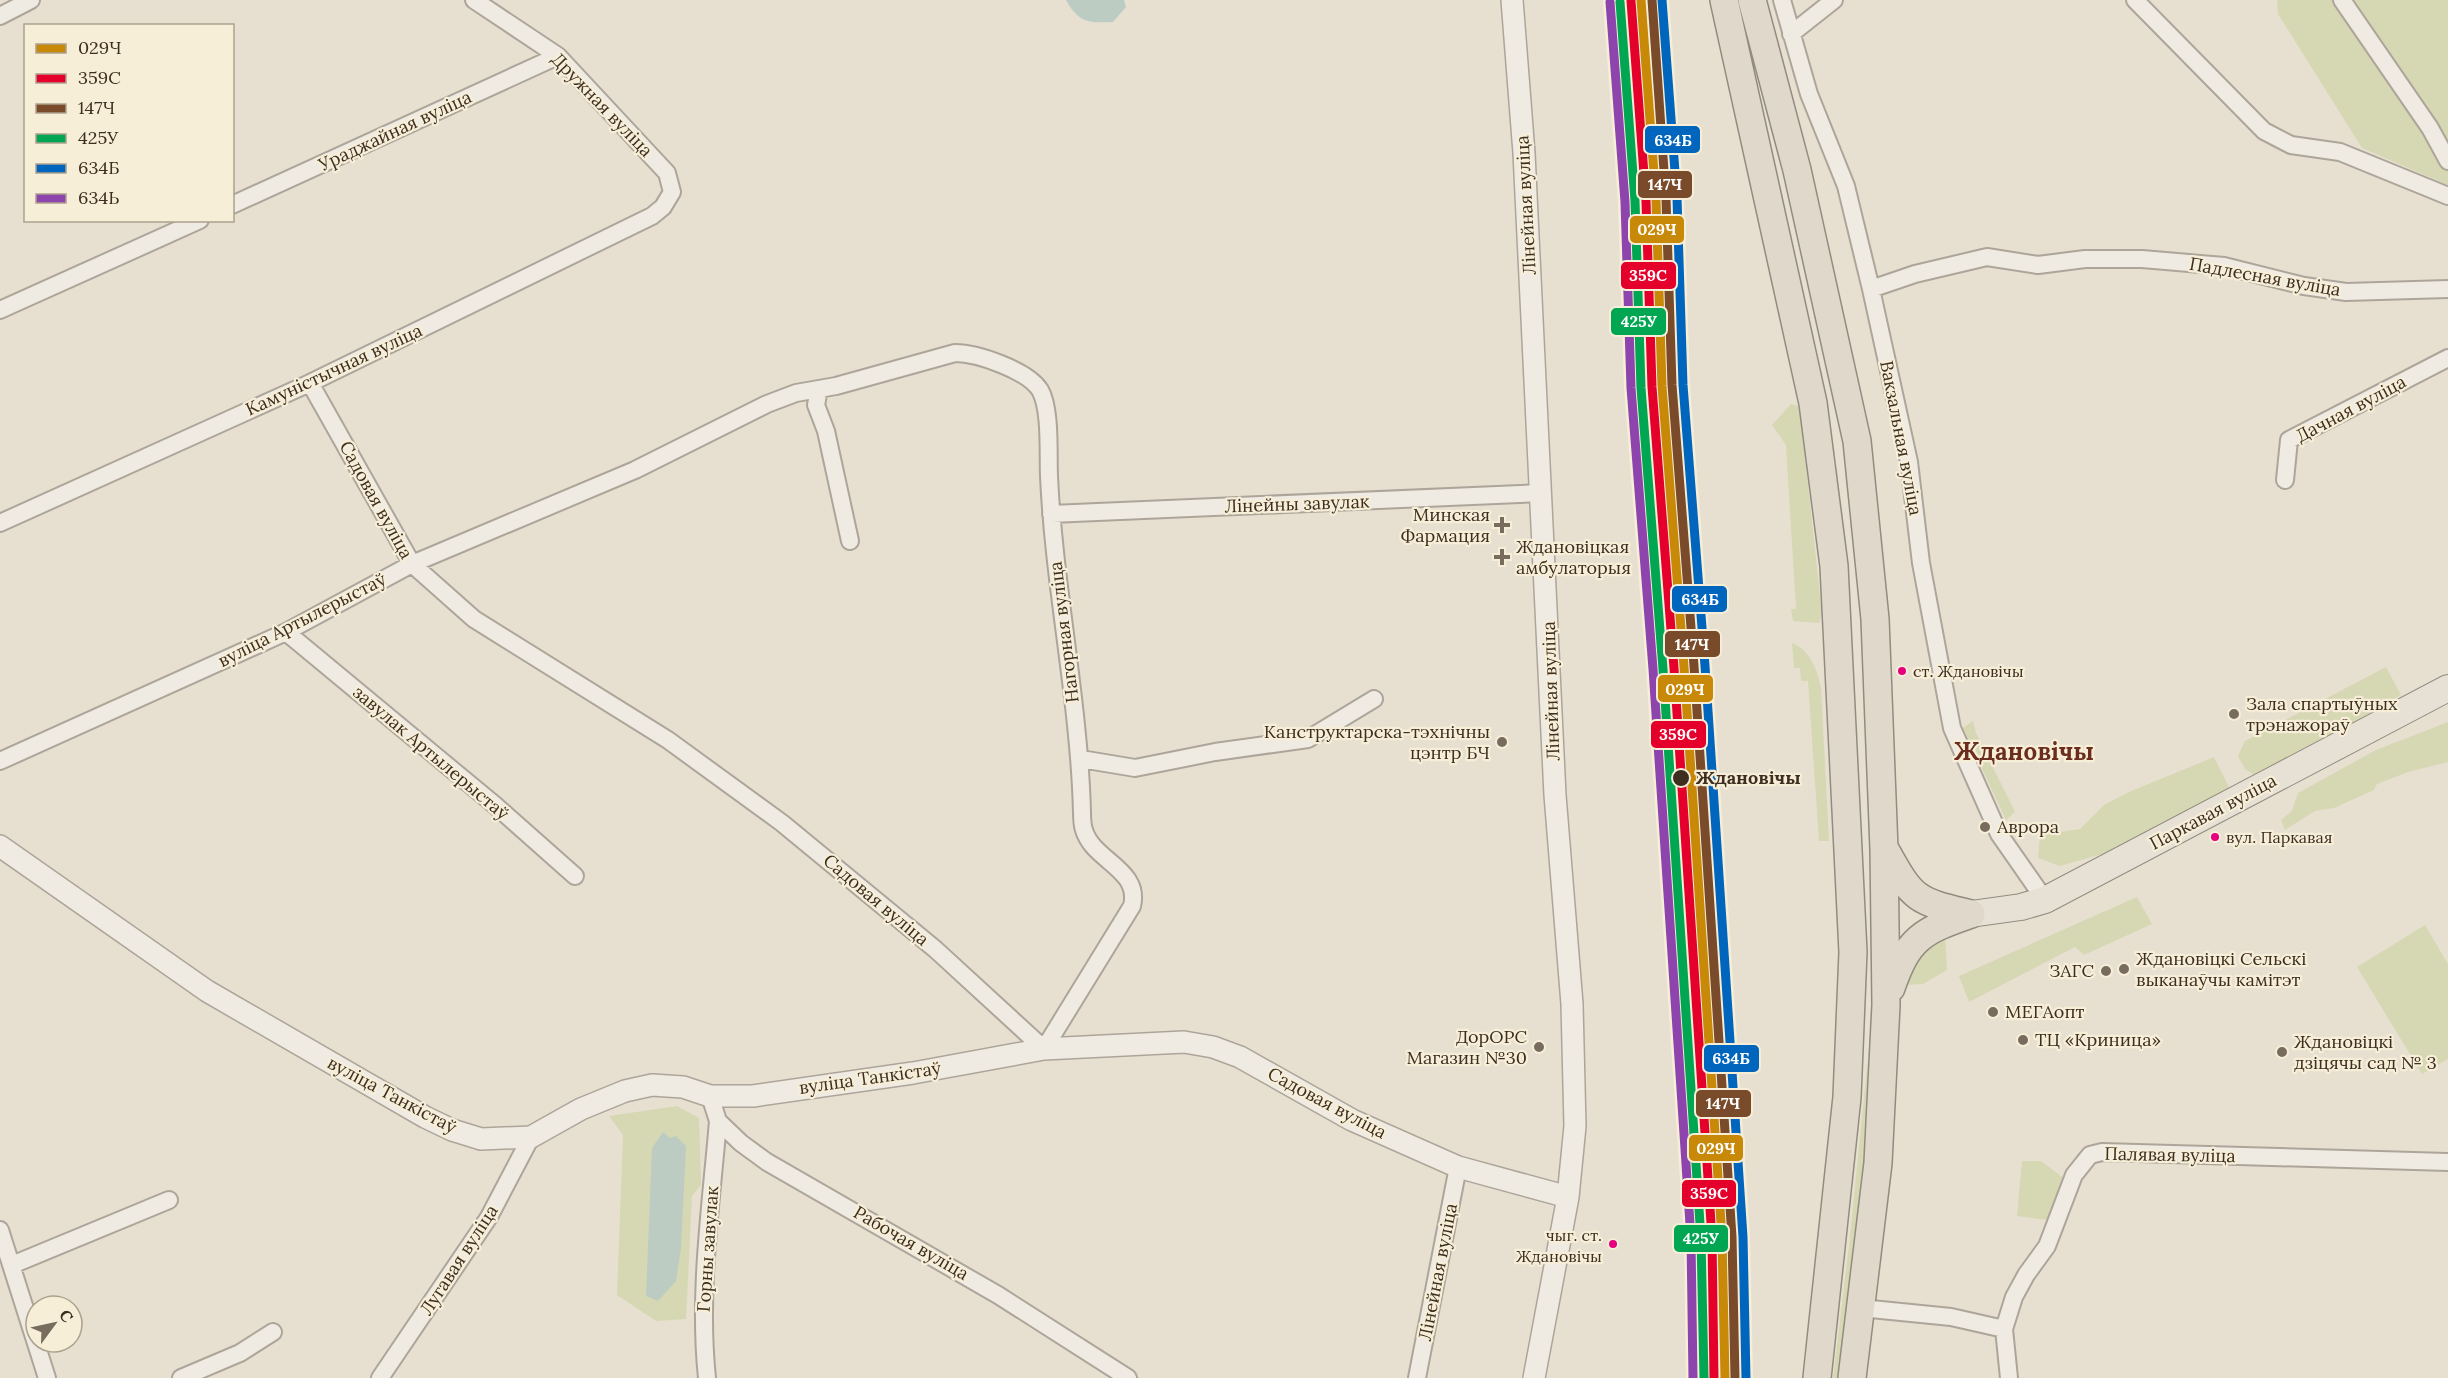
<svg xmlns="http://www.w3.org/2000/svg" width="2448" height="1378" font-family="Lora,serif">
	<style>
		.green { fill: #d6d7b3 }
		.water { fill: #bcccc2 }
		.lines { fill: none; stroke-linecap: round; stroke-linejoin: round }
		.minor-casing { stroke: #ada599; stroke-width: 20 }
		.tertiary-casing { stroke: #ada599; stroke-width: 24 }
		.primary-casing { stroke: #928b80; stroke-width: 28 }
		.trunk-casing { stroke: #928b80; stroke-width: 30 }
		.minor { stroke: #efebe3; stroke-width: 16 }
		.tertiary { stroke: #efebe3; stroke-width: 21 }
		.primary { stroke: #e6e1d4; stroke-width: 26 }
		.trunk { stroke: #e0d9cb; stroke-width: 27 }
		.rail { stroke: #afaaa2; stroke-width: 4.5; stroke-dasharray: 10 10; stroke-linecap: butt }
		.rail-1-casing { stroke: #f7eed8; stroke-width: 14 }
		.rail-2-casing { stroke: #f7eed8; stroke-width: 14 }
		.rail-3-casing { stroke: #f7eed8; stroke-width: 14 }
		.rail-4-casing { stroke: #f7eed8; stroke-width: 14 }
		.rail-5-casing { stroke: #f7eed8; stroke-width: 14 }
		.rail-6-casing { stroke: #f7eed8; stroke-width: 14 }
		.rail-1 { stroke: #c88808; stroke-width: 9 }
		.rail-2 { stroke: #e4002b; stroke-width: 9 }
		.rail-3 { stroke: #7a4b2a; stroke-width: 9 }
		.rail-4 { stroke: #00a651; stroke-width: 9 }
		.rail-5 { stroke: #0065bd; stroke-width: 9 }
		.rail-6 { stroke: #8e44ad; stroke-width: 9 }
		.poi-dot { fill: #786c5e; stroke: #f7eed8; stroke-width: 2 }
		.bus-dot { fill: #e5007d; stroke: #f7eed8; stroke-width: 2 }
		.stop-dot { fill: #3d2e20; stroke: #f7eed8; stroke-width: 2 }
		.labels { text-anchor: middle; stroke-width: 4.5; stroke-linejoin: round; paint-order: stroke }
		.bus-label { font-size: 16px; fill: #3d2e20; stroke: #f7eed8; text-anchor: start }
		.street-label { font-size: 18px; fill: #3d2e20; stroke: #f7eed8 }
		.poi-label { font-size: 18px; fill: #3d2e20; stroke: #f7eed8; text-anchor: start }
		.stop-label { font-size: 18px; font-weight: bold; fill: #3d2e20; stroke: #f7eed8; text-anchor: start }
		.district-label { font-size: 24px; font-weight: bold; fill: #6b2e1e; stroke: #f7eed8 }
		.line-badge { stroke: #f7eed8; stroke-width: 2 }
		.badge-label { font-size: 16px; text-anchor: middle; font-weight: bold; fill: #fff }
	</style>
	<rect width="100%" height="100%" fill="#e7e0d1"/>
	<path class="green" d="M 2277,0 L 2448,0 L 2448,185 L 2362,148 L 2278,14 Z
		M 1791,404 L 1798,406 L 1802,429 L 1822,614 L 1819,623 L 1793,621 L 1791,609 L 1796,609 L 1786,445 L 1772,425 Z
		M 1792,643 C 1810,650 1817,669 1821,688 L 1829,841 L 1819,841 L 1808,681 L 1801,681 L 1800,668 L 1794,668 Z
		M 2386,667 L 2401,695 L 2333,734 L 2254,775 L 2245,769 L 2238,756 L 2245,741 Z
		M 1973,721 L 1976,733 L 2015,812 L 2006,820 L 1963,728 Z
		M 2448,722 L 2448,762 L 2408,772 L 2377,784 L 2374,790 L 2334,808 L 2315,811 L 2285,830 L 2281,820 L 2292,811 L 2298,793 L 2376,750 Z
		M 2214,757 L 2230,789 L 2106,853 L 2060,866 L 2038,858 L 2040,835 L 2080,829 L 2104,805 L 2129,792 Z
		M 2137,897 L 2152,924 L 2084,955 L 2075,947 L 1969,1002 L 1959,976 Z
		M 2425,925 L 2448,964 L 2448,1059 L 2422,1074 L 2357,967 Z
		M 1945,931 L 1947,970 L 1923,984 L 1906,985 L 1907,968 Z
		M 1882,980 L 1859,1249 L 1841,1378 L 1833,1378 L 1849,1246 L 1875,989 Z
		M 677,1106 L 699,1118 L 701,1185 L 692,1196 L 686,1319 L 656,1321 L 617,1295 L 623,1135 L 609,1116 Z
		M 2022,1161 L 2041,1161 L 2065,1179 L 2048,1220 L 2017,1216 Z"/>
	<path class="water" d="M 1066,0 L 1124,0 L 1126,7 L 1113,22 C 1088,23 1079,23 1066,0 Z
		M 663,1132 L 670,1138 L 676,1136 L 686,1146 L 681,1248 L 676,1281 L 658,1301 L 646,1296 L 652,1148 Z"/>
	<g class="lines">
		<defs>
			<path id="minor" d="M 1782,0 L 1809,94 L 1846,186 L 1871,289 L 1909,462 L 1921,563 L 1952,728 L 1999,834 L 2045,900
				M 2135,0 L 2264,131 L 2291,145 L 2340,152 L 2448,196
				M 2342,0 L 2430,128 L 2448,161
				M 0,16 L 31,0
				M 1791,34 L 1834,0
				M 232,205 L 558,56
				M 1871,289 L 1915,274 L 1987,257 L 2038,265 L 2085,259 L 2142,259 L 2224,266 L 2304,286 L 2346,292 L 2448,289
				M 0,310 L 200,220
				M 819,389 L 816,405 L 826,431 L 850,541
				M 2285,480 L 2289,440 L 2448,358
				M 1051,514 L 1542,493
				M 0,523 L 310,383 L 652,216 L 663,207 L 672,192 L 667,173 L 558,56 L 474,0
				M 286,632 L 496,806 L 575,876
				M 1081,759 L 1135,768 L 1215,752 L 1308,739 L 1374,699
				M 0,761 L 286,632 L 412,564 L 635,470 L 767,404 L 796,393 L 836,386 L 955,353 C 978,353 1028,371 1040,390 C 1051,409 1048,453 1049,476 C 1054,588 1079,699 1082,812 C 1082,817 1082,824 1084,830 C 1093,861 1141,869 1132,906 L 1044,1049 L 935,949 L 782,823 L 668,740 L 474,619 L 412,564 L 310,383
				M 710,1096 L 718,1121 L 741,1143 L 767,1162 L 998,1295 L 1128,1378
				M 0,1230 L 47,1378
				M 12,1265 L 169,1200
				M 1861,1308 L 1951,1317 L 2004,1329 L 2014,1297 L 2026,1275 L 2047,1246 L 2074,1175 L 2090,1155 L 2102,1152 L 2448,1162
				M 2004,1329 L 2009,1378
				M 181,1378 L 240,1353 L 273,1332
				M 380,1378 L 489,1217 L 531,1137
				M 707,1378 C 698,1292 711,1206 718,1121
				M 1417,1378 L 1458,1167"/>
			<path id="tertiary" d="M 1512,0 L 1524,153 L 1555,795 L 1572,1004 L 1575,1126 L 1568,1197 L 1534,1378
				M 0,846 L 207,991 L 425,1117 L 452,1130 L 481,1139 L 531,1137 L 581,1109 L 625,1091 L 652,1085 L 683,1087 L 710,1096 L 753,1096 L 913,1073 L 1044,1049 L 1184,1042 L 1213,1047 L 1240,1057 L 1352,1120 L 1458,1167 L 1568,1197"/>
			<path id="primary" d="M 1971,914 L 2021,907 L 2045,900 L 2448,688"/>
			<path id="trunk" d="M 1724,0 L 1813,403 L 1834,566 L 1853,952 L 1847,1097 L 1817,1378
				M 1752,0 L 1797,170 L 1857,441 L 1875,619 L 1884,849 L 1886,1005 L 1878,1163 L 1852,1378
				M 1886,851 C 1913,900 1916,901 1971,914
				M 1891,988 C 1908,938 1922,931 1971,914"/>
		</defs>
		<use href="#minor" class="minor-casing"/>
		<use href="#tertiary" class="tertiary-casing"/>
		<use href="#primary" class="primary-casing"/>
		<use href="#trunk" class="trunk-casing"/>
		<use href="#minor" class="minor"/>
		<use href="#tertiary" class="tertiary"/>
		<use href="#primary" class="primary"/>
		<use href="#trunk" class="trunk"/>
		<path class="rail" d="M 1667,197 L 1674,385 L 1694,667
			M 1710,884 L 1738,1304 L 1738,1378"/>
		<defs>
			<path id="rail-1" d="M 1641,0 L 1656,200 L 1662,386 L 1684,667 L 1722,1238 L 1725,1378"/>
			<path id="rail-2" d="M 1631,1 L 1646,201 L 1652,387 L 1674,668 L 1712,1238 L 1714,1378"/>
			<path id="rail-3" d="M 1652,0 L 1666,199 L 1672,385 L 1694,666 L 1732,1237 L 1735,1378"/>
			<path id="rail-4" d="M 1620,2 L 1635,201 L 1641,388 L 1663,669 L 1701,1239 L 1704,1378"/>
			<path id="rail-5" d="M 1662,0 L 1677,198 L 1683,385 L 1705,666 L 1743,1237 L 1746,1378"/>
			<path id="rail-6" d="M 1610,2 L 1625,202 L 1631,388 L 1653,669 L 1691,1239 L 1693,1378"/>
		</defs>
		<use href="#rail-1" class="rail-1-casing"/>
		<use href="#rail-2" class="rail-2-casing"/>
		<use href="#rail-3" class="rail-3-casing"/>
		<use href="#rail-4" class="rail-4-casing"/>
		<use href="#rail-5" class="rail-5-casing"/>
		<use href="#rail-6" class="rail-6-casing"/>
		<use href="#rail-1" class="rail-1"/>
		<use href="#rail-2" class="rail-2"/>
		<use href="#rail-3" class="rail-3"/>
		<use href="#rail-4" class="rail-4"/>
		<use href="#rail-5" class="rail-5"/>
		<use href="#rail-6" class="rail-6"/>
	</g>
	<g class="poi-dot">
		<path d="M1499 516h6v6h6v6h-6v6h-6v-6h-6v-6h6z"/>
		<path d="M1499 548h6v6h6v6h-6v6h-6v-6h-6v-6h6z"/>
		<circle cx="2234" cy="714" r="6"/>
		<circle cx="1502" cy="742" r="6"/>
		<circle cx="1985" cy="827" r="6"/>
		<circle cx="2124" cy="969" r="6"/>
		<circle cx="2106" cy="971" r="6"/>
		<circle cx="1993" cy="1012" r="6"/>
		<circle cx="2023" cy="1040" r="6"/>
		<circle cx="1539" cy="1047" r="6"/>
		<circle cx="2282" cy="1052" r="6"/>
	</g>
	<g class="bus-dot">
		<circle cx="1902" cy="671" r="5"/>
		<circle cx="2215" cy="837" r="5"/>
		<circle cx="1613" cy="1244" r="5"/>
	</g>
	<circle class="stop-dot" cx="1681" cy="778" r="9"/>
	<g class="labels">
		<g class="bus-label">
			<text x="1913" y="677">ст. Ждановічы</text>
			<text x="2226" y="843">вул. Паркавая</text>
			<text x="1602" y="1241" text-anchor="end">чыг. ст.<tspan x="1602" dy="21">Ждановічы</tspan></text>
		</g>
		<g class="street-label">
			<text transform="translate(602 105) rotate(46)" y="6">Дружная вуліца</text>
			<text transform="translate(395 131) rotate(-25)" y="6">Ураджайная вуліца</text>
			<text transform="translate(1526 205) rotate(-93)" y="6">Лінейная вуліца</text>
			<text transform="translate(2265 277) rotate(10)" y="6">Падлесная вуліца</text>
			<text transform="translate(334 370) rotate(-25)" y="6">Камуністычная вуліца</text>
			<text transform="translate(2351 409) rotate(-28)" y="6">Дачная вуліца</text>
			<text transform="translate(1901 438) rotate(79)" y="6">Вакзальная вуліца</text>
			<text transform="translate(376 500) rotate(61)" y="6">Садовая вуліца</text>
			<text transform="translate(1297 504) rotate(-2)" y="6">Лінейны завулак</text>
			<text transform="translate(302 620) rotate(-27)" y="6">вуліца Артылерыстаў</text>
			<text transform="translate(1064 632) rotate(-97)" y="6">Нагорная вуліца</text>
			<text transform="translate(1551 691) rotate(-92)" y="6">Лінейная вуліца</text>
			<text transform="translate(431 753) rotate(40)" y="6">завулак Артылерыстаў</text>
			<text transform="translate(2213 812) rotate(-28)" y="6">Паркавая вуліца</text>
			<text transform="translate(876 900) rotate(40)" y="6">Садовая вуліца</text>
			<text transform="translate(870 1078) rotate(-8)" y="6">вуліца Танкістаў</text>
			<text transform="translate(392 1095) rotate(28)" y="6">вуліца Танкістаў</text>
			<text transform="translate(1327 1103) rotate(28)" y="6">Садовая вуліца</text>
			<text transform="translate(2170 1155) rotate(1)" y="6">Палявая вуліца</text>
			<text transform="translate(911 1243) rotate(30)" y="6">Рабочая вуліца</text>
			<text transform="translate(708 1249) rotate(-86)" y="6">Горны завулак</text>
			<text transform="translate(459 1260) rotate(-57)" y="6">Лугавая вуліца</text>
			<text transform="translate(1438 1272) rotate(-79)" y="6">Лінейная вуліца</text>
		</g>
		<g class="poi-label">
			<text x="1490" y="521" text-anchor="end">Минская<tspan x="1490" dy="21">Фармация</tspan></text>
			<text x="1516" y="553">Ждановіцкая<tspan x="1516" dy="21">амбулаторыя</tspan></text>
			<text x="2246" y="710">Зала спартыўных<tspan x="2246" dy="21">трэнажораў</tspan></text>
			<text x="1490" y="738" text-anchor="end">Канструктарска-тэхнічны<tspan x="1490" dy="21">цэнтр БЧ</tspan></text>
			<text x="1997" y="833">Аврора</text>
			<text x="2136" y="965">Ждановіцкі Сельскі<tspan x="2136" dy="21">выканаўчы камітэт</tspan></text>
			<text x="2094" y="977" text-anchor="end">ЗАГС</text>
			<text x="2005" y="1018">МЕГАопт</text>
			<text x="1527" y="1043" text-anchor="end">ДорОРС<tspan x="1527" dy="21">Магазин №30</tspan></text>
			<text x="2035" y="1046">ТЦ «Криница»</text>
			<text x="2294" y="1048">Ждановіцкі<tspan x="2294" dy="21">дзіцячы сад № 3</tspan></text>
		</g>
		<g class="stop-label">
			<text x="1696" y="784">Ждановічы</text>
		</g>
		<g class="district-label">
			<text x="2024" y="760">Ждановічы</text>
		</g>
	</g>
	<g class="line-badge">
		<rect x="1644" y="125" width="57" height="29" rx="6" fill="#0065bd"/>
		<rect x="1637" y="170" width="56" height="29" rx="6" fill="#7a4b2a"/>
		<rect x="1629" y="215" width="56" height="29" rx="6" fill="#c88808"/>
		<rect x="1620" y="261" width="57" height="29" rx="6" fill="#e4002b"/>
		<rect x="1610" y="307" width="57" height="29" rx="6" fill="#00a651"/>
		<rect x="1671" y="585" width="57" height="28" rx="6" fill="#0065bd"/>
		<rect x="1664" y="630" width="57" height="28" rx="6" fill="#7a4b2a"/>
		<rect x="1657" y="674" width="57" height="29" rx="6" fill="#c88808"/>
		<rect x="1650" y="720" width="57" height="29" rx="6" fill="#e4002b"/>
		<rect x="1703" y="1044" width="57" height="29" rx="6" fill="#0065bd"/>
		<rect x="1695" y="1089" width="57" height="29" rx="6" fill="#7a4b2a"/>
		<rect x="1688" y="1134" width="56" height="28" rx="6" fill="#c88808"/>
		<rect x="1681" y="1179" width="56" height="29" rx="6" fill="#e4002b"/>
		<rect x="1673" y="1224" width="56" height="29" rx="6" fill="#00a651"/>
	</g>
	<g class="badge-label">
		<text x="1673" y="146">634Б</text>
		<text x="1665" y="190">147Ч</text>
		<text x="1657" y="235">029Ч</text>
		<text x="1648" y="281">359С</text>
		<text x="1639" y="327">425У</text>
		<text x="1700" y="605">634Б</text>
		<text x="1692" y="650">147Ч</text>
		<text x="1685" y="695">029Ч</text>
		<text x="1678" y="740">359С</text>
		<text x="1731" y="1064">634Б</text>
		<text x="1723" y="1109">147Ч</text>
		<text x="1716" y="1154">029Ч</text>
		<text x="1709" y="1199">359С</text>
		<text x="1701" y="1244">425У</text>
	</g>
	<rect x="24" y="24" width="210" height="198" fill="#f7eed8" stroke="#ada18e" stroke-width="1.5"/>
	<rect x="36" y="44" width="30" height="9" fill="#c88808" stroke="#ada18e" stroke-width="1.5"/>
	<text x="78" y="54" font-size="18" fill="#3d2e20">029Ч</text>
	<rect x="36" y="74" width="30" height="9" fill="#e4002b" stroke="#ada18e" stroke-width="1.5"/>
	<text x="78" y="84" font-size="18" fill="#3d2e20">359С</text>
	<rect x="36" y="104" width="30" height="9" fill="#7a4b2a" stroke="#ada18e" stroke-width="1.5"/>
	<text x="78" y="114" font-size="18" fill="#3d2e20">147Ч</text>
	<rect x="36" y="134" width="30" height="9" fill="#00a651" stroke="#ada18e" stroke-width="1.5"/>
	<text x="78" y="144" font-size="18" fill="#3d2e20">425У</text>
	<rect x="36" y="164" width="30" height="9" fill="#0065bd" stroke="#ada18e" stroke-width="1.5"/>
	<text x="78" y="174" font-size="18" fill="#3d2e20">634Б</text>
	<rect x="36" y="194" width="30" height="9" fill="#8e44ad" stroke="#ada18e" stroke-width="1.5"/>
	<text x="78" y="204" font-size="18" fill="#3d2e20">634Ь</text>
	<g transform="translate(54 1324) rotate(57)"><circle r="28" fill="#f7eed8" stroke="#ada18e" stroke-width="1.5"/>
	<path d="M0-4.5L10 22L0 15L-10 22Z" fill="#786c5e"/>
	<text y="-9" font-size="16" font-weight="bold" text-anchor="middle" fill="#3d2e20">С</text>
	</g>
</svg>
